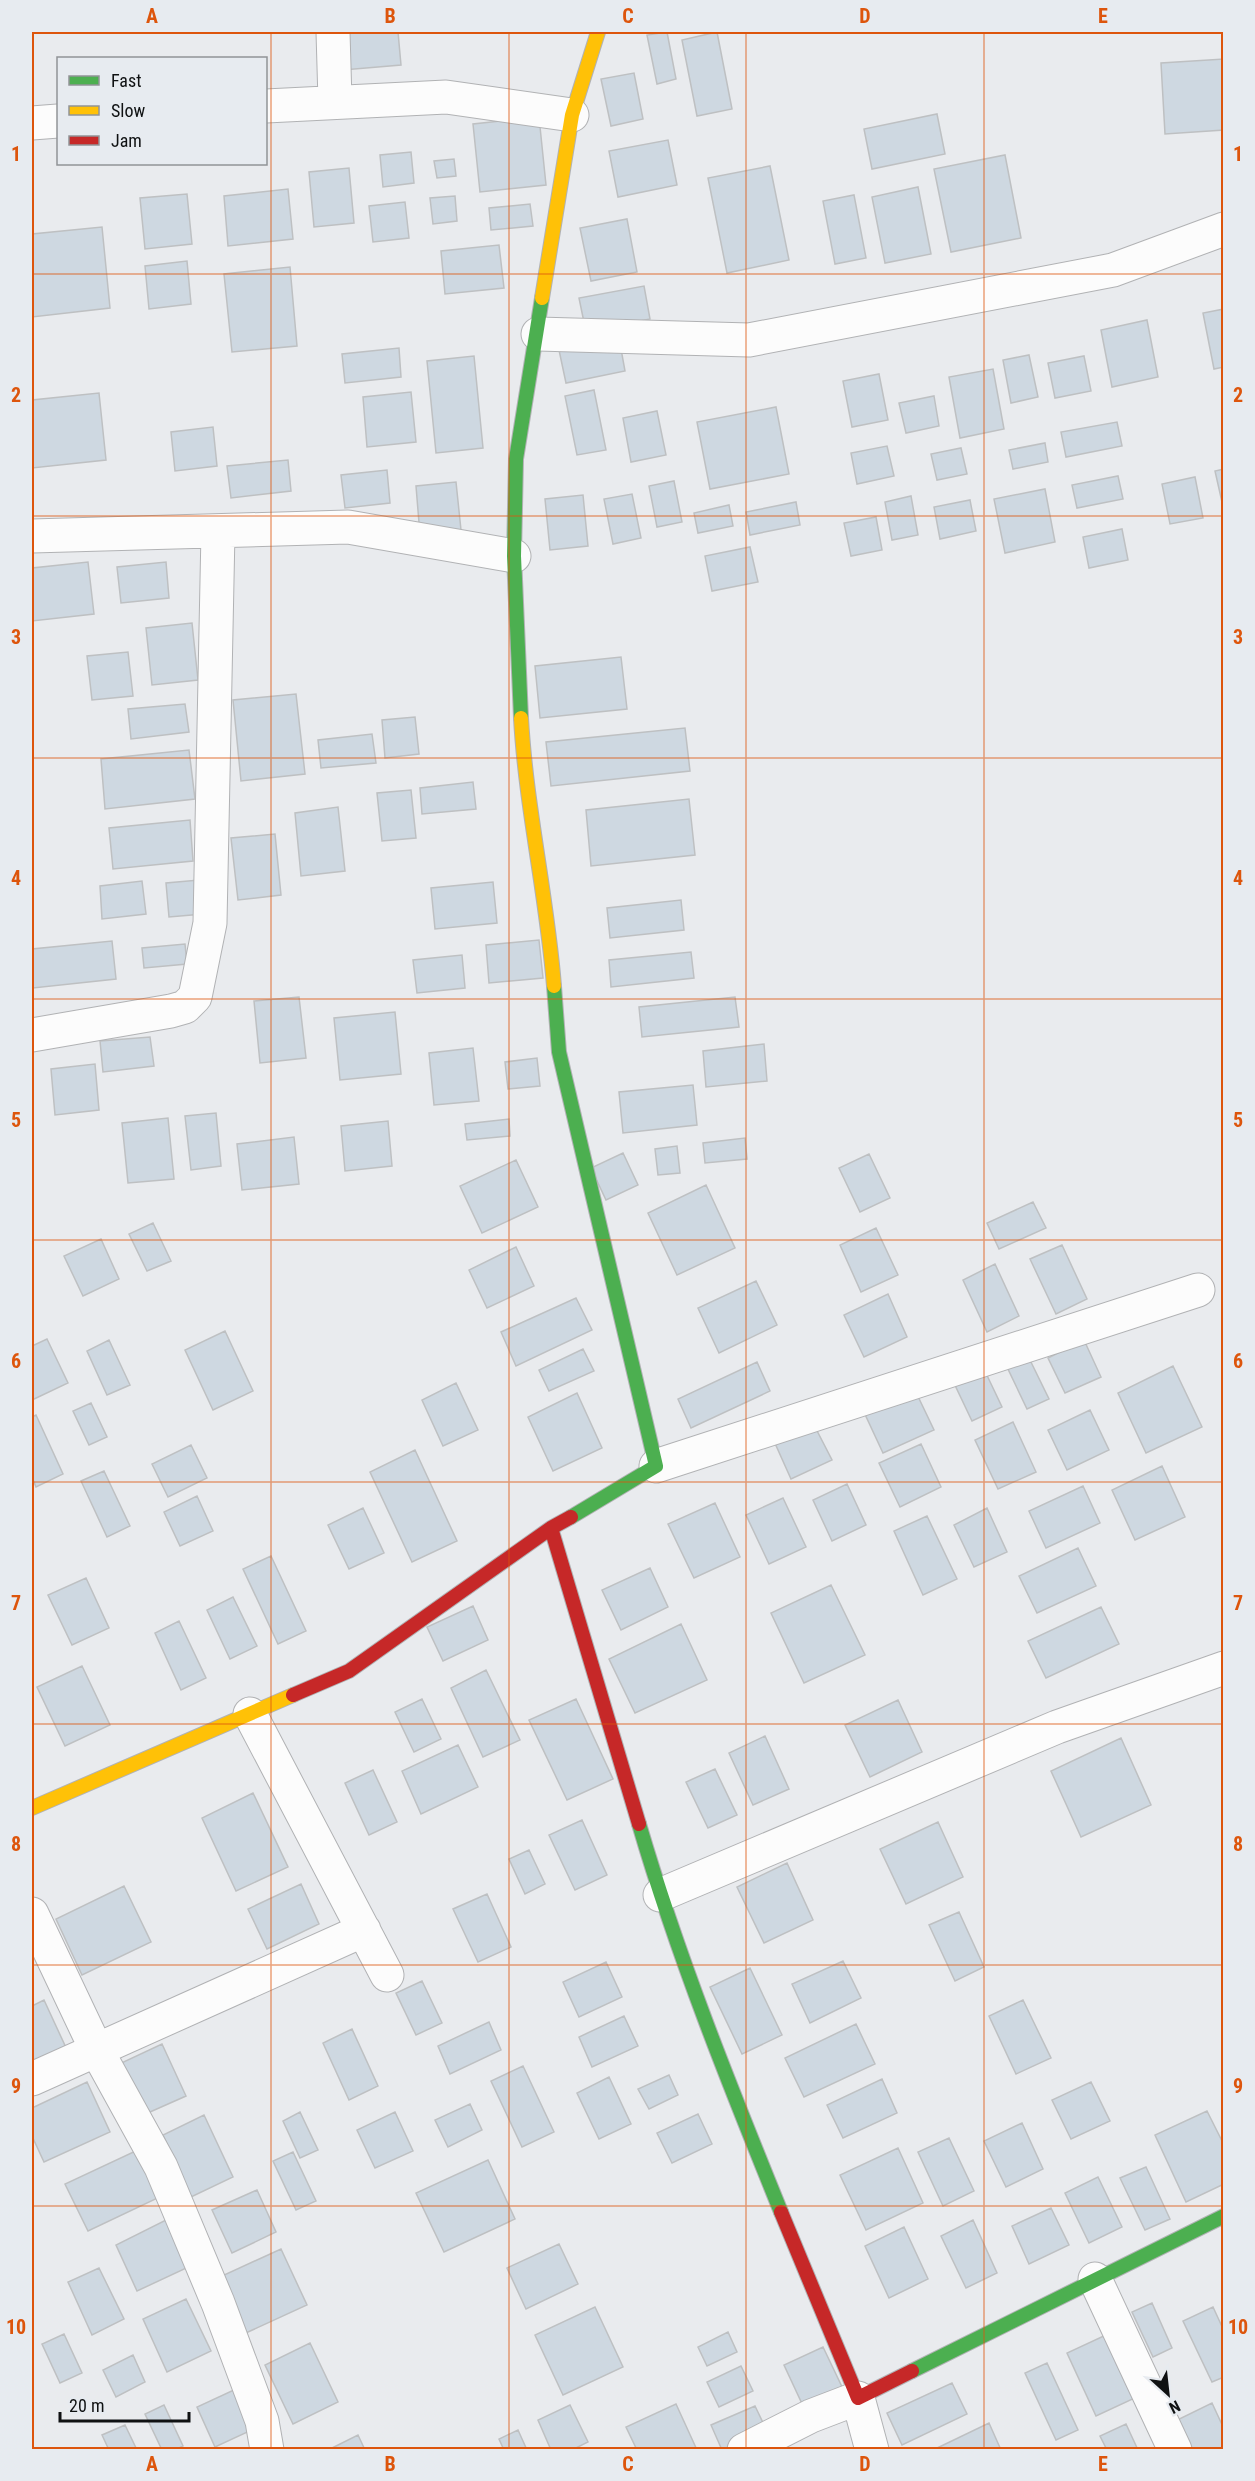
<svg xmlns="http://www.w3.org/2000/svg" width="1255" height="2481" font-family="'Roboto Condensed',sans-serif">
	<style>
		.building { fill: #ced8e1; stroke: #bec0c2; stroke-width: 1.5 }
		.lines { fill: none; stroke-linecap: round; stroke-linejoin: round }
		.street-casing { stroke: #b1b2b4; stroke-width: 35 }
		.fast-casing { stroke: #b1b2b4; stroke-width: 16 }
		.slow-casing { stroke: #b1b2b4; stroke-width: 16 }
		.jam-casing { stroke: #b1b2b4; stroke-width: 16 }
		.street { stroke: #fcfcfc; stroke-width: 33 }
		.fast { stroke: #4caf50; stroke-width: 14 }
		.slow { stroke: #ffc107; stroke-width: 14 }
		.jam { stroke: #c62828; stroke-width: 14 }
		.grid { fill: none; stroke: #dd550c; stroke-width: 1.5; stroke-opacity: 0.55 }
		.neatline { fill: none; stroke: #dd550c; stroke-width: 2 }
		.grid-label { font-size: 20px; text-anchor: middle; font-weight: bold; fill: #dd550c }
	</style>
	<rect width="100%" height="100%" fill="#e9ebee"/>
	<path class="building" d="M 339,32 L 398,32 L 401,65 L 343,70 Z
		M 667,32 L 676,79 L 657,84 L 647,35 Z
		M 717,32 L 732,109 L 697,116 L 682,40 Z
		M 1224,59 L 1224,130 L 1165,134 L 1161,63 Z
		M 634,73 L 643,119 L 611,126 L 601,79 Z
		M 937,114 L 945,154 L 872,169 L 864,129 Z
		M 539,117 L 546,185 L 480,192 L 473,124 Z
		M 668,140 L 677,185 L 618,197 L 609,151 Z
		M 411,152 L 414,183 L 383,187 L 380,155 Z
		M 1005,155 L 1021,238 L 951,252 L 934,169 Z
		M 454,159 L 456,176 L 437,178 L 434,161 Z
		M 770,166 L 789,260 L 727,273 L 708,178 Z
		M 349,168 L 354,223 L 314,227 L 309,172 Z
		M 918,187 L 931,254 L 885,263 L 872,197 Z
		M 288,189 L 293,239 L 228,246 L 224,196 Z
		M 187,194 L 192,244 L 145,249 L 140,198 Z
		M 854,195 L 866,258 L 835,264 L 823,201 Z
		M 455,196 L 457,221 L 433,224 L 430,198 Z
		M 405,202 L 409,238 L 373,242 L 369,206 Z
		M 530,204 L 533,226 L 491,230 L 489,208 Z
		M 627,219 L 637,272 L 591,281 L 580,228 Z
		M 102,227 L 110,308 L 32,317 L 32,234 Z
		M 499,245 L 504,288 L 445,294 L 441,251 Z
		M 187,261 L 191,304 L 149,309 L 145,266 Z
		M 290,267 L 297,346 L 232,352 L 224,274 Z
		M 644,286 L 650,319 L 586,332 L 579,298 Z
		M 1224,309 L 1224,367 L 1214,369 L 1203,313 Z
		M 1147,320 L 1158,377 L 1112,387 L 1101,330 Z
		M 619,338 L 625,371 L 566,383 L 559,350 Z
		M 399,348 L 401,377 L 345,383 L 342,354 Z
		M 1029,355 L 1038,397 L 1011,403 L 1003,360 Z
		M 474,356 L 483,448 L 436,453 L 427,361 Z
		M 1084,356 L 1091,391 L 1055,398 L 1048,363 Z
		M 993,369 L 1004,429 L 960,438 L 949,377 Z
		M 879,374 L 888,420 L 852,427 L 843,381 Z
		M 594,390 L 606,450 L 577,455 L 565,396 Z
		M 411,392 L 416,442 L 367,447 L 363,397 Z
		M 99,393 L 106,460 L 32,468 L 32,400 Z
		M 934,396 L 939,426 L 906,433 L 899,403 Z
		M 776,407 L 789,474 L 710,489 L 697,422 Z
		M 657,411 L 666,455 L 631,462 L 623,418 Z
		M 1117,422 L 1122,446 L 1066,457 L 1061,432 Z
		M 213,427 L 217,466 L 175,471 L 171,432 Z
		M 1045,443 L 1048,462 L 1013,469 L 1009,450 Z
		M 887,446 L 894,476 L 857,484 L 851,453 Z
		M 961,448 L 967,474 L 937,480 L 931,454 Z
		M 288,460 L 291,491 L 231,498 L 227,466 Z
		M 1224,469 L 1224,511 L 1215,471 Z
		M 387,470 L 390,503 L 345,508 L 341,475 Z
		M 1118,476 L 1123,499 L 1077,508 L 1072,485 Z
		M 1195,477 L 1203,518 L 1170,524 L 1162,484 Z
		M 674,481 L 682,522 L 657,527 L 649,486 Z
		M 456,482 L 461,530 L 420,535 L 416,486 Z
		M 1045,489 L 1055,542 L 1005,553 L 994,499 Z
		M 632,494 L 641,538 L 613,544 L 604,499 Z
		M 583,495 L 588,546 L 550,550 L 545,499 Z
		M 911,496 L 918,535 L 892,540 L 885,502 Z
		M 970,500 L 976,531 L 940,539 L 934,507 Z
		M 796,502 L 800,525 L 750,535 L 746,512 Z
		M 729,505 L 733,526 L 698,533 L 694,513 Z
		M 876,517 L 882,550 L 851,556 L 844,523 Z
		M 1122,529 L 1128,560 L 1089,568 L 1083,537 Z
		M 750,547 L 758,582 L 712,591 L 705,556 Z
		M 88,562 L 94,614 L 32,621 L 32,568 Z
		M 166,562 L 169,598 L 121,603 L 117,567 Z
		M 192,623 L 198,680 L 152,685 L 146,628 Z
		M 128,652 L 133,696 L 92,700 L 87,656 Z
		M 621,657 L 627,709 L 540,718 L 535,666 Z
		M 296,694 L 305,774 L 241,781 L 233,700 Z
		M 185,704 L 189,732 L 131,739 L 128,709 Z
		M 415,717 L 419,754 L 385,758 L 382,720 Z
		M 685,728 L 690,771 L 551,786 L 546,742 Z
		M 372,734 L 376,763 L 321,768 L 318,740 Z
		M 189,750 L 195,799 L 105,809 L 101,759 Z
		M 473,782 L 476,809 L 422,814 L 420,788 Z
		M 411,790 L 416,838 L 382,841 L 377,793 Z
		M 689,799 L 695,855 L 591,866 L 586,810 Z
		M 338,807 L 345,871 L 301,876 L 295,813 Z
		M 190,820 L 193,861 L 113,869 L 109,828 Z
		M 275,834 L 281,895 L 238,900 L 231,838 Z
		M 199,880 L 203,914 L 169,917 L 166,883 Z
		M 142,881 L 146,914 L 102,919 L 100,886 Z
		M 493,882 L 497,923 L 435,929 L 431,888 Z
		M 681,900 L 684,930 L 610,938 L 607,908 Z
		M 539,940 L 543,978 L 489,983 L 486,945 Z
		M 112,941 L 116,979 L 33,988 L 32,949 Z
		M 185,944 L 187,964 L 144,968 L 142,948 Z
		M 691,952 L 694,978 L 611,987 L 609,960 Z
		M 462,955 L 465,988 L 417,993 L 413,960 Z
		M 299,997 L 306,1058 L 260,1063 L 254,1001 Z
		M 735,997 L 739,1027 L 642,1037 L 639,1007 Z
		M 395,1012 L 401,1074 L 340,1080 L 334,1018 Z
		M 150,1037 L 154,1066 L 103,1072 L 100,1041 Z
		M 764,1044 L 767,1081 L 706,1087 L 703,1051 Z
		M 473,1048 L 479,1101 L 434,1105 L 429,1053 Z
		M 537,1058 L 540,1086 L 508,1089 L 505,1062 Z
		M 95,1064 L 99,1110 L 55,1115 L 51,1069 Z
		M 693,1085 L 697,1125 L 623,1133 L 619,1092 Z
		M 216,1113 L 221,1166 L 191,1170 L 185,1116 Z
		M 168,1118 L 174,1179 L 128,1183 L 122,1123 Z
		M 509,1119 L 510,1136 L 467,1140 L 465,1124 Z
		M 388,1121 L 392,1166 L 345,1171 L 341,1126 Z
		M 294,1137 L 299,1184 L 242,1190 L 237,1144 Z
		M 745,1138 L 747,1159 L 705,1163 L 703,1143 Z
		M 677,1146 L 680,1173 L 658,1175 L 655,1149 Z
		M 623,1153 L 638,1185 L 606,1200 L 591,1168 Z
		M 869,1154 L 890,1198 L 860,1212 L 839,1168 Z
		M 516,1160 L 538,1207 L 482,1233 L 460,1186 Z
		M 706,1185 L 735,1248 L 677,1275 L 648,1213 Z
		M 1033,1202 L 1046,1228 L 999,1249 L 987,1223 Z
		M 153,1223 L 171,1261 L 147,1271 L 129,1234 Z
		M 876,1228 L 898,1275 L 861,1292 L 840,1245 Z
		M 101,1239 L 119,1279 L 83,1296 L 64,1256 Z
		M 1062,1245 L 1087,1299 L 1056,1314 L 1030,1259 Z
		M 516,1247 L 534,1286 L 487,1308 L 469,1270 Z
		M 995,1264 L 1019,1316 L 987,1332 L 963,1280 Z
		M 756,1281 L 777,1325 L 719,1353 L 698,1308 Z
		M 888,1294 L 907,1337 L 864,1357 L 844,1315 Z
		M 576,1298 L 592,1330 L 516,1366 L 501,1332 Z
		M 225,1331 L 253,1391 L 213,1410 L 185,1350 Z
		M 47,1339 L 68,1383 L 32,1400 L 32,1346 Z
		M 109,1340 L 130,1385 L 107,1395 L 87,1351 Z
		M 1084,1340 L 1101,1377 L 1065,1393 L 1048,1358 Z
		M 583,1349 L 594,1371 L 549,1391 L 539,1370 Z
		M 1028,1356 L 1049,1399 L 1027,1409 L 1007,1367 Z
		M 757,1362 L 770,1391 L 691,1428 L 678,1399 Z
		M 1173,1366 L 1202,1427 L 1146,1453 L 1118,1393 Z
		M 983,1367 L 1002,1407 L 972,1421 L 953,1381 Z
		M 456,1383 L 478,1430 L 443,1446 L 422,1400 Z
		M 913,1386 L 934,1430 L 883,1453 L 863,1410 Z
		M 577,1393 L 602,1448 L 553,1471 L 528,1417 Z
		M 91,1403 L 107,1437 L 89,1445 L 73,1411 Z
		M 1090,1410 L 1109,1450 L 1067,1470 L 1048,1430 Z
		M 36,1415 L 63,1474 L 36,1487 L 32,1477 L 32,1417 Z
		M 1013,1422 L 1036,1472 L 998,1489 L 975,1440 Z
		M 813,1423 L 832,1460 L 791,1479 L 774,1441 Z
		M 921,1444 L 941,1487 L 900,1507 L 879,1463 Z
		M 191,1445 L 207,1478 L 168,1497 L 152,1464 Z
		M 415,1450 L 457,1541 L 412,1562 L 370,1472 Z
		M 1162,1466 L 1185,1517 L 1135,1540 L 1112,1490 Z
		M 104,1471 L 130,1526 L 107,1537 L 81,1481 Z
		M 847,1484 L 866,1525 L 832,1541 L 813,1500 Z
		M 1083,1486 L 1100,1523 L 1046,1548 L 1029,1511 Z
		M 197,1496 L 213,1531 L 180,1546 L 164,1512 Z
		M 783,1498 L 806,1547 L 769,1564 L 746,1515 Z
		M 715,1503 L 740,1557 L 694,1578 L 668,1524 Z
		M 363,1508 L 384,1553 L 349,1569 L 328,1525 Z
		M 987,1508 L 1007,1552 L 974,1567 L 954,1525 Z
		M 927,1516 L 957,1579 L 923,1595 L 894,1531 Z
		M 1078,1548 L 1096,1586 L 1037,1613 L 1019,1576 Z
		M 271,1556 L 306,1631 L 278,1644 L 243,1569 Z
		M 650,1568 L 668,1607 L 621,1630 L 602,1590 Z
		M 86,1578 L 109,1628 L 72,1645 L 48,1595 Z
		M 831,1585 L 865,1655 L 804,1683 L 771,1613 Z
		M 233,1597 L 257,1646 L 230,1659 L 207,1610 Z
		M 473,1606 L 488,1640 L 443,1661 L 427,1627 Z
		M 1101,1607 L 1119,1644 L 1046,1678 L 1028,1641 Z
		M 179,1621 L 206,1678 L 181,1690 L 155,1633 Z
		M 681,1624 L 707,1680 L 635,1713 L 609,1659 Z
		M 82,1666 L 110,1725 L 65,1746 L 37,1687 Z
		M 486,1670 L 520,1740 L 483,1757 L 451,1688 Z
		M 422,1699 L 441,1739 L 414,1752 L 395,1712 Z
		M 576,1699 L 613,1779 L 567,1800 L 529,1720 Z
		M 898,1700 L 922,1752 L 870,1777 L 845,1725 Z
		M 765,1736 L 789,1789 L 753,1805 L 729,1753 Z
		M 1121,1738 L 1151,1805 L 1081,1837 L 1051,1771 Z
		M 458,1745 L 478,1787 L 421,1814 L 402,1771 Z
		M 715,1769 L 737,1815 L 708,1828 L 686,1782 Z
		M 373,1770 L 397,1822 L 369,1835 L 345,1783 Z
		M 253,1793 L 288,1867 L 236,1891 L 202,1818 Z
		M 582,1820 L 607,1875 L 575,1890 L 549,1835 Z
		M 938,1822 L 963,1877 L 906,1904 L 880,1849 Z
		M 529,1850 L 545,1884 L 525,1894 L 509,1859 Z
		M 787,1863 L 813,1920 L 764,1943 L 737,1887 Z
		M 301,1884 L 319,1924 L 267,1949 L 248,1909 Z
		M 124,1886 L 151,1942 L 82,1975 L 56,1919 Z
		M 487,1894 L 511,1947 L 478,1962 L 453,1909 Z
		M 959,1912 L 984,1967 L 955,1981 L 929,1925 Z
		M 843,1961 L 861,1998 L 810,2023 L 792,1984 Z
		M 606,1962 L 622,1997 L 579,2017 L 563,1982 Z
		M 750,1968 L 782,2035 L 742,2054 L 710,1987 Z
		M 422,1981 L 442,2023 L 416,2035 L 396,1993 Z
		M 44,2000 L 68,2052 L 32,2069 L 32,2006 Z
		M 1023,2000 L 1051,2058 L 1016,2074 L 989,2016 Z
		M 624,2016 L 638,2046 L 592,2067 L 579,2037 Z
		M 489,2022 L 501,2050 L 450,2074 L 438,2046 Z
		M 856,2024 L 875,2064 L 804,2097 L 785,2058 Z
		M 352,2029 L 378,2086 L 349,2100 L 323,2043 Z
		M 162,2044 L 186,2096 L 141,2116 L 117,2065 Z
		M 523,2066 L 554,2132 L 522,2147 L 491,2081 Z
		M 669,2075 L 678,2095 L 649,2109 L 638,2089 Z
		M 609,2077 L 631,2124 L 599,2139 L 577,2093 Z
		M 882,2079 L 897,2113 L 843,2138 L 827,2105 Z
		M 87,2082 L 110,2132 L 44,2162 L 32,2136 L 32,2108 Z
		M 1091,2082 L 1110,2121 L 1071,2139 L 1052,2100 Z
		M 470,2104 L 482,2130 L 448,2147 L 435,2120 Z
		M 1207,2111 L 1224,2145 L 1224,2184 L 1186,2202 L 1155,2135 Z
		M 300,2112 L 318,2150 L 300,2158 L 283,2121 Z
		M 395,2112 L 413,2151 L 375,2168 L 357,2130 Z
		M 698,2114 L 712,2144 L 672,2163 L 657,2133 Z
		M 204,2115 L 233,2177 L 191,2197 L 163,2135 Z
		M 1022,2123 L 1043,2169 L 1006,2187 L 984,2141 Z
		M 949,2138 L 974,2191 L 943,2206 L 918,2152 Z
		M 142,2148 L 164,2195 L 88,2231 L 65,2184 Z
		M 898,2148 L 923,2203 L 866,2230 L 840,2175 Z
		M 293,2152 L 316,2201 L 296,2210 L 273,2161 Z
		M 488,2160 L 515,2219 L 444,2252 L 416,2193 Z
		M 1146,2167 L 1170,2219 L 1145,2230 L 1120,2178 Z
		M 1098,2177 L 1122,2227 L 1089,2243 L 1065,2193 Z
		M 257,2190 L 276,2232 L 232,2253 L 212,2210 Z
		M 1051,2208 L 1069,2245 L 1029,2264 L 1012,2226 Z
		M 172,2217 L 195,2264 L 137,2291 L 116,2245 Z
		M 973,2220 L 997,2273 L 966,2288 L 941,2236 Z
		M 904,2227 L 928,2279 L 889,2298 L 865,2246 Z
		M 559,2244 L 578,2284 L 526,2309 L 507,2268 Z
		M 281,2249 L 307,2305 L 237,2337 L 211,2281 Z
		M 99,2268 L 124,2319 L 92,2335 L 68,2282 Z
		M 186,2299 L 211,2351 L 167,2372 L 143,2319 Z
		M 1152,2303 L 1172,2348 L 1153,2357 L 1132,2312 Z
		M 595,2307 L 623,2367 L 563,2395 L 535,2335 Z
		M 1213,2307 L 1224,2331 L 1224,2377 L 1212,2382 L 1183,2321 Z
		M 728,2332 L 737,2352 L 707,2366 L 698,2347 Z
		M 64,2334 L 82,2373 L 60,2383 L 42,2344 Z
		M 1108,2334 L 1137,2397 L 1096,2416 L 1067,2353 Z
		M 310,2343 L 338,2402 L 293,2424 L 265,2365 Z
		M 823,2347 L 843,2389 L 804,2408 L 784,2365 Z
		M 133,2355 L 145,2382 L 116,2397 L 103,2370 Z
		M 1047,2363 L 1078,2430 L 1056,2440 L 1025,2373 Z
		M 741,2366 L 753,2391 L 719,2407 L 707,2382 Z
		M 952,2383 L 967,2414 L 902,2445 L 887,2413 Z
		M 236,2389 L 254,2429 L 215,2447 L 197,2407 Z
		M 1212,2403 L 1224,2429 L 1224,2450 L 1183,2450 L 1171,2423 Z
		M 676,2404 L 697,2450 L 637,2450 L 626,2427 Z
		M 164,2405 L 183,2446 L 175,2450 L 162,2450 L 145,2414 Z
		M 570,2405 L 588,2442 L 572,2450 L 551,2450 L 538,2420 Z
		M 755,2406 L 768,2433 L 734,2450 L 722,2450 L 711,2425 Z
		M 989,2423 L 1001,2450 L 933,2450 Z
		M 1126,2424 L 1138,2450 L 1107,2450 L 1100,2436 Z
		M 125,2425 L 137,2450 L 109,2450 L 102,2435 Z
		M 518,2430 L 527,2450 L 504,2450 L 499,2439 Z
		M 358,2435 L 365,2450 L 328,2450 Z"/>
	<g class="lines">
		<defs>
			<path id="street" d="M 333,32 L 335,101
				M 266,106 L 446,97 L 572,115
				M 32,123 L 58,121
				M 538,334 L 749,340 L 1113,270 L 1224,229
				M 32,536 L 348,527 L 514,556
				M 32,1035 L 171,1011 L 185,1007 L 195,997 L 210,923 L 218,532
				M 656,1466 L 1198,1290
				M 250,1714 L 387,1975
				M 660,1895 L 1057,1727 L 1224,1668
				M 32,1914 L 96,2049 L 161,2167 L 218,2303 L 262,2421 L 267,2450
				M 32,2079 L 364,1930
				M 1095,2279 L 1175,2450
				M 744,2450 L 811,2416 L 858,2398 L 872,2450"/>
			<path id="fast" d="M 521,718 L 514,556 L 516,459 L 542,298
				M 554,986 L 559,1052 L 656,1466 L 571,1517
				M 639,1824 C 678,1957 729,2084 781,2212
				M 912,2371 L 1224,2216"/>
			<path id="slow" d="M 542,298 L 572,115 L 598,32
				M 521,718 C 526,808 547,896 554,986
				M 32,1808 L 293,1695"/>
			<path id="jam" d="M 551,1528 L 639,1824
				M 293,1695 L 349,1671 L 551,1528 L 571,1517
				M 781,2212 L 858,2398 L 912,2371"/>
		</defs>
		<use href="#street" class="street-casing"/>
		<use href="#fast" class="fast-casing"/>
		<use href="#slow" class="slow-casing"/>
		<use href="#jam" class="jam-casing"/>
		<use href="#street" class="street"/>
		<use href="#fast" class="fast"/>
		<use href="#slow" class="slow"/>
		<use href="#jam" class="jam"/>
	</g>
	<path class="grid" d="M 271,32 L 271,2450M 509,32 L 509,2450M 746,32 L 746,2450M 984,32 L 984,2450M 32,274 L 1224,274M 32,516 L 1224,516M 32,758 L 1224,758M 32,999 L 1224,999M 32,1240 L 1224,1240M 32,1482 L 1224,1482M 32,1724 L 1224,1724M 32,1965 L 1224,1965M 32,2206 L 1224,2206"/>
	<rect width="1255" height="2481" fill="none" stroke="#e7ebf0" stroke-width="66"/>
	<rect x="57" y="57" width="210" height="108" fill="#e7ebf0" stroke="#919497" stroke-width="1.5"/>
	<rect x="69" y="76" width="30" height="9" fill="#4caf50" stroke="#919497" stroke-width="1.5"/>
	<text x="111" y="87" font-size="18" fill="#0f1112">Fast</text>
	<rect x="69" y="106" width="30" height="9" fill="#ffc107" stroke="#919497" stroke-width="1.5"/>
	<text x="111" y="117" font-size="18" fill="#0f1112">Slow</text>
	<rect x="69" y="136" width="30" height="9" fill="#c62828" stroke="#919497" stroke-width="1.5"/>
	<text x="111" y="147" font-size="18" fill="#0f1112">Jam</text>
	<g transform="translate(1168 2394) rotate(153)" stroke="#e7ebf0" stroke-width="4.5" paint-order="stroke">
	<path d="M0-4.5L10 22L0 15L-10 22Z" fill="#0f1112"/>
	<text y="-9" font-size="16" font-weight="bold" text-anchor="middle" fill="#0f1112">N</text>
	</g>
	<path d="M60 2412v9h129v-9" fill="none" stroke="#0f1112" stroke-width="3"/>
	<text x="69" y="2412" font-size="18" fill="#0f1112" stroke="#e7ebf0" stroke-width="4.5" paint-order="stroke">20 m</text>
	<rect x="33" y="33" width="1189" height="2415" class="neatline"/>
	<g class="grid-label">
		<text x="152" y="23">A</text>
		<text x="390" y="23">B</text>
		<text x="628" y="23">C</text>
		<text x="865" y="23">D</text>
		<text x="1103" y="23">E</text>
		<text x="16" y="161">1</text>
		<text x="1238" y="161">1</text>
		<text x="16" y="402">2</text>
		<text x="1238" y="402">2</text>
		<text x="16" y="644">3</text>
		<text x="1238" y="644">3</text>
		<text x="16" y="885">4</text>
		<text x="1238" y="885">4</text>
		<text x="16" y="1127">5</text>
		<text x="1238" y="1127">5</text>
		<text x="16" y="1368">6</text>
		<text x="1238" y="1368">6</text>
		<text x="16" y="1610">7</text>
		<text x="1238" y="1610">7</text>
		<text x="16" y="1851">8</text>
		<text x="1238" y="1851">8</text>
		<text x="16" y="2093">9</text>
		<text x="1238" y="2093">9</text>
		<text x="16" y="2334">10</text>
		<text x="1238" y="2334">10</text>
		<text x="152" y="2471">A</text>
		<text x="390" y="2471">B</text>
		<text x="628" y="2471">C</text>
		<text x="865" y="2471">D</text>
		<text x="1103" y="2471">E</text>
	</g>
</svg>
